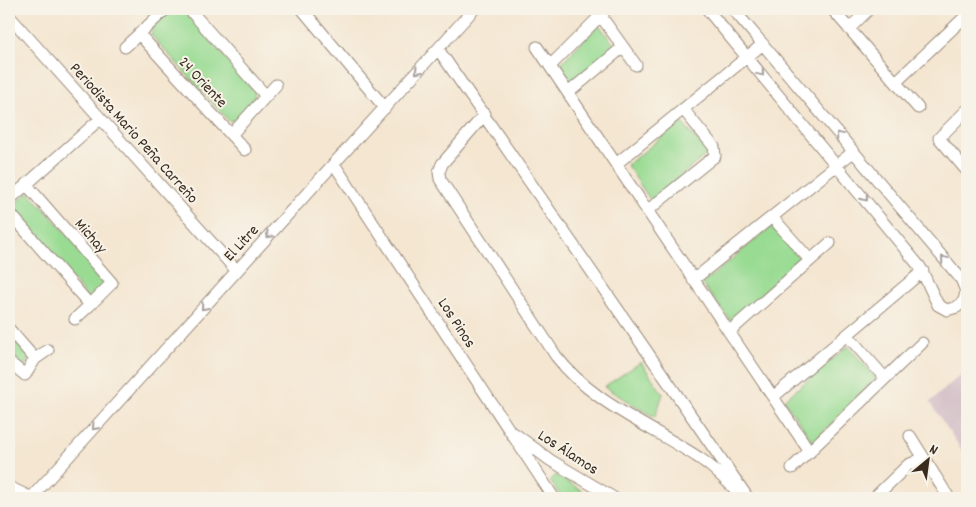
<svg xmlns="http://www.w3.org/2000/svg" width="976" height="507" font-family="Dekko,sans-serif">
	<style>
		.industrial { fill: #d2bdc6 }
		.green { fill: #99db93; stroke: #6a8258 }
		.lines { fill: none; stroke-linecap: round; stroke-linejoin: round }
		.street-casing { stroke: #988878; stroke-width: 13 }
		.street { stroke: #fff; stroke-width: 11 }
		.oneway { stroke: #a79f9a }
		.labels { text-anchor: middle; stroke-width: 4; stroke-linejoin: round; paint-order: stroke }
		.street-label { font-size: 16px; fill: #3b2a1e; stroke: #f7f3e8 }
	</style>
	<rect width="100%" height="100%" fill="#f7f3e8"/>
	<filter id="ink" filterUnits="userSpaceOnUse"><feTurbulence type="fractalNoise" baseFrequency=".02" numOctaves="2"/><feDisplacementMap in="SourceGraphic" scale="10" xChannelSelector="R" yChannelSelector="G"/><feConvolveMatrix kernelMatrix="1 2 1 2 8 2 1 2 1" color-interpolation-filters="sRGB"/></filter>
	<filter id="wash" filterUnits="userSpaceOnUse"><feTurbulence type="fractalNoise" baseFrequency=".0096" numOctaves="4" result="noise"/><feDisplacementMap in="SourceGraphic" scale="20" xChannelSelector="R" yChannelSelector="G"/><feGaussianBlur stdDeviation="1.12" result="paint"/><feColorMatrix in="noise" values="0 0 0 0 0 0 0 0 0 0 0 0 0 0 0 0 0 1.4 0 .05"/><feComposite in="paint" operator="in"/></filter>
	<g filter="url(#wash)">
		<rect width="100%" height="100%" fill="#f4e6d1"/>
		<path class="industrial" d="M 967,369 L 967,458 L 930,402 Z"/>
		<path class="green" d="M 171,9 L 183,9 L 255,92 L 254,99 L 236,120 L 229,121 L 151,35 L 153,27 Z
			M 599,25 L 616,47 L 569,84 L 558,66 Z
			M 681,122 L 708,153 L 651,201 L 627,165 Z
			M 29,192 L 109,281 L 89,299 L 10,208 Z
			M 772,226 L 802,262 L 732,322 L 702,284 Z
			M 9,334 L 30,357 L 23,368 L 9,357 Z
			M 848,346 L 876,378 L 813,442 L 784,400 Z
			M 641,362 L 663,394 L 655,417 L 604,387 Z
			M 556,475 L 594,498 L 562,498 L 550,481 Z"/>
	</g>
	<g filter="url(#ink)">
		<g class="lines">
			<defs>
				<path id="street" d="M 189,9 L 266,96
					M 302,9 L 385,108
					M 707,9 L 920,267 L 938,305 L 947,310 L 957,307 L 967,298
					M 733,9 L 961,279 L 966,291 L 964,301
					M 832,9 L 918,108
					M 600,15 L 636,65
					M 9,16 L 236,270
					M 849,29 L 869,9
					M 139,34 L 245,150
					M 125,47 L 166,9
					M 537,47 L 810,452
					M 438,49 L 748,498
					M 550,66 L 607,9
					M 896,82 L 967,15
					M 568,93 L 623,47
					M 967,110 L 939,138 L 967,171
					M 485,114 L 442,164 L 439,172 L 440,179 L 556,356 C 592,403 651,426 699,458 C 714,467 726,481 739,493
					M 231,135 L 276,85
					M 334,164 L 554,498
					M 616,164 L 763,44
					M 9,200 L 100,119
					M 647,211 L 715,156 L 714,147 L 683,109
					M 9,212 L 90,305 L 112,283 L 26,184
					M 772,217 L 810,260
					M 693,280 L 853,152
					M 75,319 L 90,305
					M 9,329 L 35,359 L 25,375 L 9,362
					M 729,332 L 830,243
					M 847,335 L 885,378
					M 35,359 L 48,350
					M 773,397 L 923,271
					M 515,434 L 550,460 L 614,498
					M 910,436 L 949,498
					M 792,468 L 922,343
					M 9,487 L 32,498
					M 31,498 L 474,9
					M 874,498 L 908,465 L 924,458"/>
			</defs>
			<use href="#street" class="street-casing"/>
			<use href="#street" class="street"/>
		</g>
		<defs><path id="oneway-chevron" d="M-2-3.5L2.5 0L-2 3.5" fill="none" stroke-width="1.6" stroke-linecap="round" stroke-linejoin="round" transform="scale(1.25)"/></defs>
		<g class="oneway">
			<use href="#oneway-chevron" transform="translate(418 71) rotate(132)"/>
			<use href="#oneway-chevron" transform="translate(761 73) rotate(50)"/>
			<use href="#oneway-chevron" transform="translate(839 135) rotate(-130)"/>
			<use href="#oneway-chevron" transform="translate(865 198) rotate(51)"/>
			<use href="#oneway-chevron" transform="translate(269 235) rotate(133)"/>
			<use href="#oneway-chevron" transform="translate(944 259) rotate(-130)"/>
			<use href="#oneway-chevron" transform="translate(204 307) rotate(132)"/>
			<use href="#oneway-chevron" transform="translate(95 427) rotate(132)"/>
		</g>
	</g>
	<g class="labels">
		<g class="street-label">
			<text transform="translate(204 81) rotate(47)" y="6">24 Oriente</text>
			<text transform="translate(135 132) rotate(48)" y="6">Periodista Mario Peña Carreño</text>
			<text transform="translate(92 235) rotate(49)" y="6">Michay</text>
			<text transform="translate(240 242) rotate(-47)" y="6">El Litre</text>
			<text transform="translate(458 322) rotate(57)" y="6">Los Pinos</text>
			<text transform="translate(569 451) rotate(33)" y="6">Los Álamos</text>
		</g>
	</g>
	<rect width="976" height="507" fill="none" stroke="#f7f3e8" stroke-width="30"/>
	<g transform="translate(928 460) rotate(29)" stroke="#f7f3e8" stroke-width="4" paint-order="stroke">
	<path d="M0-4L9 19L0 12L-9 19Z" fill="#3b2a1e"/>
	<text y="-8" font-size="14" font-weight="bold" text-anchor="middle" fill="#3b2a1e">N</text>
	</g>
</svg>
